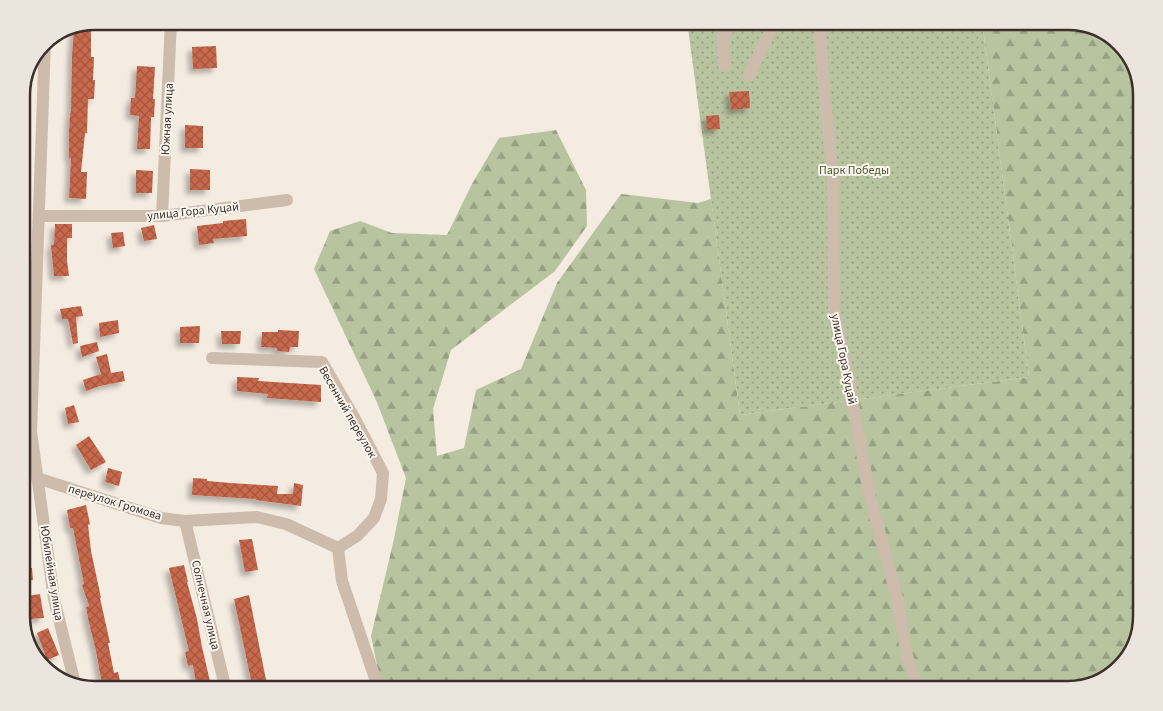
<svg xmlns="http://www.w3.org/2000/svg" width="1163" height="711" font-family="'Source Sans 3',sans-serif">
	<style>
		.forest { fill: url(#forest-firs) }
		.park { fill: url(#park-dots) }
		.building { fill: url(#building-cross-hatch); filter: url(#shadow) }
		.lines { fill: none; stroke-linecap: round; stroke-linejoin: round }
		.minor { stroke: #cdbbac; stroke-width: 12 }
		.labels { text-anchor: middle; stroke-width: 4; stroke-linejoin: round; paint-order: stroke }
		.street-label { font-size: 12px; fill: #3b302b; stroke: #fbf5ee }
		.park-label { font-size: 12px; fill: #4a5a2e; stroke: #fbf5ee }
		.rim { fill: none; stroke: #3b302b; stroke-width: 2.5 }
	</style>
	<defs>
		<pattern id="forest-firs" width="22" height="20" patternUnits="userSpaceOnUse" patternTransform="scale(1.25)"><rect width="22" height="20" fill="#b8c4a0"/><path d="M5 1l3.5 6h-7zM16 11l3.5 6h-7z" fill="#97a083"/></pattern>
		<pattern id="park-dots" width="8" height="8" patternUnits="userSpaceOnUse" patternTransform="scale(1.25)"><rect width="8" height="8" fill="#b8c4a0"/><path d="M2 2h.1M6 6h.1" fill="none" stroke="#97a083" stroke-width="1.8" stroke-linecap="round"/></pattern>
		<pattern id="building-cross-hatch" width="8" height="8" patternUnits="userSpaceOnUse" patternTransform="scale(1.25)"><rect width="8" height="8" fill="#c8694b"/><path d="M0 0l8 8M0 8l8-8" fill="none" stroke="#a4573f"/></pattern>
		<filter id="shadow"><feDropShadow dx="-4.5" dy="4.5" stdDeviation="2.5" flood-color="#0004"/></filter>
	</defs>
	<rect width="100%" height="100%" fill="#f4ebe1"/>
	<path class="forest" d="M 982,21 L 1068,21 L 1105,31 L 1132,58 L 1142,91 L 1142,616 L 1132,653 L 1105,680 L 1068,690 L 382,690 L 371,636 L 394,539 L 406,478 L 376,400 L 314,269 L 330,231 L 360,221 L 392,233 L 447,235 L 472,184 L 499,138 L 556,130 L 586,190 L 587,226 L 555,271 L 451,350 L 433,409 L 437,456 L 464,448 L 476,390 L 521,369 L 557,283 L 621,194 L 698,203 L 711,199 L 740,415 L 1029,377 Z"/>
	<path class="park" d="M 687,21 L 982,21 L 1029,377 L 740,415 Z"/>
	<path class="building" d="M 78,28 L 91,28 L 91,57 L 94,57 L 93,80 L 95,80 L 94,99 L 88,99 L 87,133 L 85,133 L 81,172 L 87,172 L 86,199 L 69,198 L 71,158 L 69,158 L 69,133 L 70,113 L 71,113 L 72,55 L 74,30 Z
		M 216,46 L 217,68 L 193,69 L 192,47 Z
		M 137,66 L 155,67 L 153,99 L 155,99 L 154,117 L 151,117 L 150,149 L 137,149 L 139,116 L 130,115 L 131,98 L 135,98 Z
		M 32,67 L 28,174 L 21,174 L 21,91 Z
		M 749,91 L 750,108 L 731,110 L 729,92 Z
		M 719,115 L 720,129 L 707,130 L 706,116 Z
		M 185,125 L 203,126 L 203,148 L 185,148 Z
		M 190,169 L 210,170 L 210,190 L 190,190 Z
		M 136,170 L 153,171 L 152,193 L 136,193 Z
		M 246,219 L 247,236 L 213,239 L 214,243 L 199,245 L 197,226 L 223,223 L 223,221 Z
		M 55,224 L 72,224 L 72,238 L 67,238 L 67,261 L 69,276 L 54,276 L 51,245 L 54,245 Z
		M 154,225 L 157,239 L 144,241 L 141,228 Z
		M 123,232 L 125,246 L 113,248 L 111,233 Z
		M 81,306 L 83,316 L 76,317 L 78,343 L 73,344 L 68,319 L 62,319 L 60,309 Z
		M 118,320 L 119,333 L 100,337 L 99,323 Z
		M 200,326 L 199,343 L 180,343 L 180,327 Z
		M 278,330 L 299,331 L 298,347 L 290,347 L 289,352 L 277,351 L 277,348 L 261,347 L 262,332 L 278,332 Z
		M 221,331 L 241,331 L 240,344 L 222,344 Z
		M 97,342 L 99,351 L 82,357 L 80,346 Z
		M 107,354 L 111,373 L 123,371 L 125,381 L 100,386 L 86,391 L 83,380 L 101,374 L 96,357 Z
		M 237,377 L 259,378 L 258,381 L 321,385 L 321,402 L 267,398 L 268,394 L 237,391 Z
		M 74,405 L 79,422 L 68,424 L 65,408 Z
		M 89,436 L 106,462 L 91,470 L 76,445 Z
		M 108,468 L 122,472 L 119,486 L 105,482 Z
		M 193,478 L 207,479 L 207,481 L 230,483 L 278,486 L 277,494 L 293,494 L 294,483 L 303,485 L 301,506 L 256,500 L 256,499 L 192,495 Z
		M 26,499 L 31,527 L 21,528 L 21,500 Z
		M 86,505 L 90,524 L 88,525 L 91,551 L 101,598 L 100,598 L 110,643 L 108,643 L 114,673 L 118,672 L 122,690 L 103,690 L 96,651 L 89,623 L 86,607 L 89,606 L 82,585 L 84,584 L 73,528 L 70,528 L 67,510 Z
		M 252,539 L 258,570 L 245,572 L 239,540 Z
		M 184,565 L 188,582 L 187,582 L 197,619 L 202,647 L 212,690 L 197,690 L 193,665 L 188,666 L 185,652 L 189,651 L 169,568 Z
		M 21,568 L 32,568 L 33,580 L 21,581 Z
		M 40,594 L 44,618 L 30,619 L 27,596 Z
		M 249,595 L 265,675 L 269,690 L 253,690 L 247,661 L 234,599 Z
		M 48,628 L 59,655 L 47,660 L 37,633 Z"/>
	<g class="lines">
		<path class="minor" d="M 820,21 L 823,76 L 833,180 L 834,310 L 846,365 L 870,497 L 897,598 L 907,656 L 919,690
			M 45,42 L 31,431 L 54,599 L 75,684
			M 724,66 L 723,37 L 733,21
			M 749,75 L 770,32 L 770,21
			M 39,216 L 162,216 L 287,200
			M 162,216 L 171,21
			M 212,358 L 322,362 L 355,419 L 383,473 L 381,499 L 374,518 L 357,536 L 338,548
			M 37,478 L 161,518 L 185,521 L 257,517 L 286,524 L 338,548
			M 185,521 L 226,690
			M 338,548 L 342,581 L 379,690"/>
	</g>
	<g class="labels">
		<g class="street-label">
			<text transform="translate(167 119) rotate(-87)" y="4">Южная улица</text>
			<text transform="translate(193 211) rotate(-6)" y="4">улица Гора Куцай</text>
			<text transform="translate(844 359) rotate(79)" y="4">улица Гора Куцай</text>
			<text transform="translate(348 412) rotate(60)" y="4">Весенний переулок</text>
			<text transform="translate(115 502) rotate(17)" y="4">переулок Громова</text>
			<text transform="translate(52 573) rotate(81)" y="4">Юбилейная улица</text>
			<text transform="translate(206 605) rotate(77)" y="4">Солнечная улица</text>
		</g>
		<g class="park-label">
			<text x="854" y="174">Парк Победы</text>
		</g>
	</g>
	<path d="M0 0H1163V711H0ZM95 30H1068A65 65 0 0 1 1133 95V616A65 65 0 0 1 1068 681H95A65 65 0 0 1 30 616V95A65 65 0 0 1 95 30Z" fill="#ece5de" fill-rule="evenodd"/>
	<path class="rim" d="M95 30H1068A65 65 0 0 1 1133 95V616A65 65 0 0 1 1068 681H95A65 65 0 0 1 30 616V95A65 65 0 0 1 95 30Z"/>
</svg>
